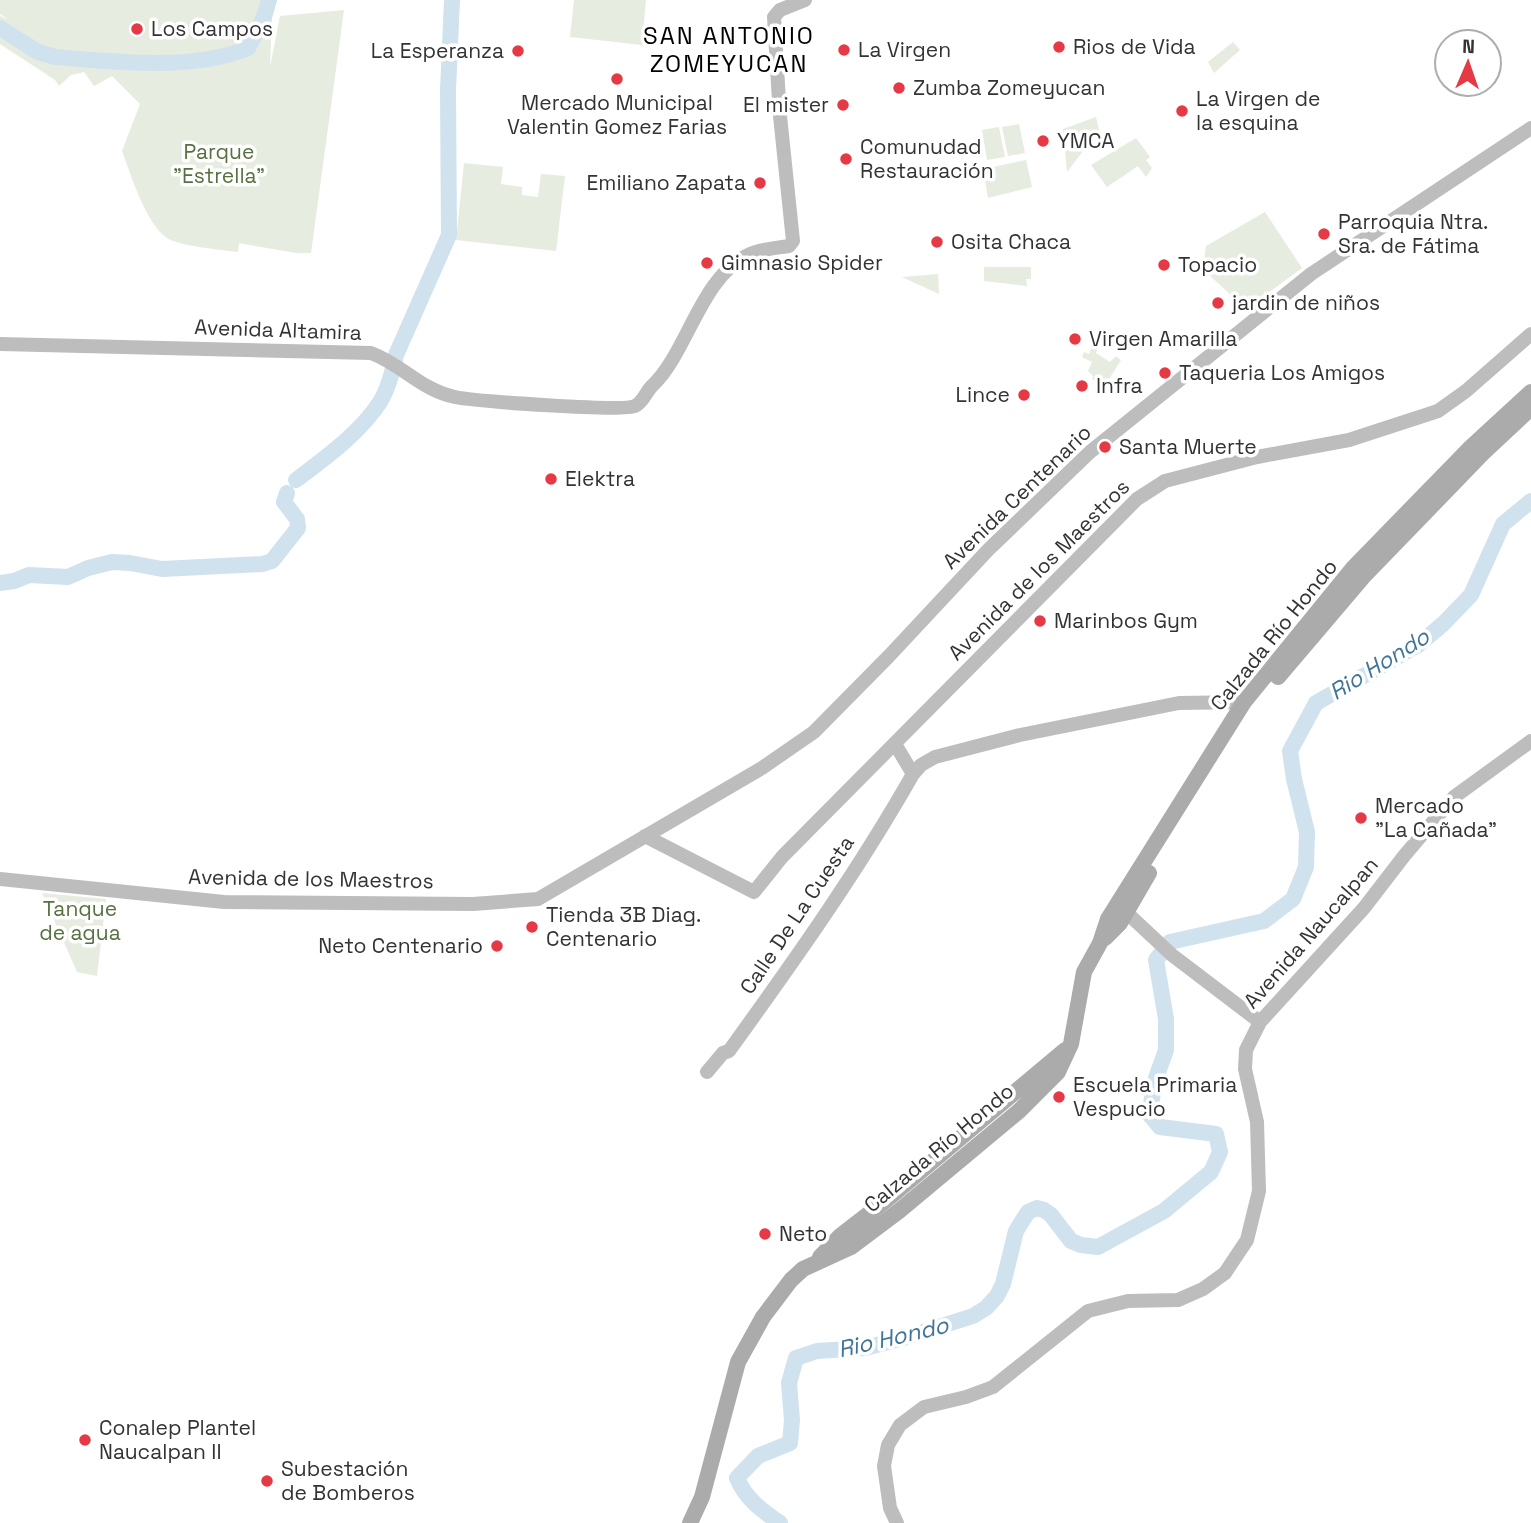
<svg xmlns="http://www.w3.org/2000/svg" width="1531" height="1523" font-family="'Space Grotesk',sans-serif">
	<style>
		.green { fill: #e6ecdf }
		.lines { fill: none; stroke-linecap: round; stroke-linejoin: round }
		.river { stroke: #cfe2ee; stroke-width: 16 }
		.secondary { stroke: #bdbdbd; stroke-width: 14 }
		.primary { stroke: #ababab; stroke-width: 16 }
		.poi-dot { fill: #e63946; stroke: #fff; stroke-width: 2.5 }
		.labels { text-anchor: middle; stroke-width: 7; stroke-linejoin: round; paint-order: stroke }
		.poi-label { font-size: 21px; fill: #333; stroke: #fff; text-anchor: start }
		.park-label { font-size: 21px; fill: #56703f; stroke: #fff }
		.street-label { font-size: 21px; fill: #333; stroke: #fff }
		.water-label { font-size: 23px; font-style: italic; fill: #3f7597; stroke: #fff }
		.quarter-label { font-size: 24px; letter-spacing: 2px; fill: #000; stroke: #fff }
	</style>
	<rect width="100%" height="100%" fill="#fff"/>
	<path class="green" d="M 0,0 L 275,0 L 272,17 L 270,67 L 280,16 L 344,10 L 311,253 L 296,253 L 239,243 L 238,252 C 222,250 179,246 167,238 C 146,224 131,175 122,151 L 140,104 L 112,76 L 94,86 L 84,72 L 71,75 L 59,86 L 55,80 L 0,44 L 0,16 L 7,19 L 0,14 Z
		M 574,0 L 646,0 L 642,45 L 570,37 Z
		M 1233,42 L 1240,50 L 1214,73 L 1208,62 Z
		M 1096,117 L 1099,130 L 1067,172 L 1063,129 Z
		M 1019,124 L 1025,153 L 1008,156 L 1002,127 Z
		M 999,127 L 1005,157 L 987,160 L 982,130 Z
		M 1136,138 L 1150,157 L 1146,160 L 1152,168 L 1146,177 L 1138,166 L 1107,187 L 1091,165 Z
		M 1026,160 L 1032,187 L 988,198 L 983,169 Z
		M 464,163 L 503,167 L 501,184 L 522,187 L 522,195 L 538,197 L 541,174 L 565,176 L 556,251 L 456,240 Z
		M 1265,212 L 1302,268 L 1246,309 L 1207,273 L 1202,277 L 1206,246 Z
		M 984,267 L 1031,267 L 1031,279 L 1026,279 L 1027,286 L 984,281 Z
		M 938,274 L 939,294 L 902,277 Z
		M 1093,345 L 1098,347 L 1096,353 L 1110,362 L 1116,356 L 1121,360 L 1104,387 L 1092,379 L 1093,376 L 1088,371 L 1092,362 L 1082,357 L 1084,352 L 1089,354 Z
		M 42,893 L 106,899 L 97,976 L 77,972 Z"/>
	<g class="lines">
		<path class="river" d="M 0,28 L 38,52 L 55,57 C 112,62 195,71 248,48 L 264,17 L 269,0
			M 296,480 C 325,458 360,433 380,402 C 388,389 393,370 396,355 L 449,235 L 448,90 L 452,0
			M 0,583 L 14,581 L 29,575 L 68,577 L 88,568 L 112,562 L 130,563 L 162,569 L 263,564 L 272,561 L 298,528 L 297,519 L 284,502 L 287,493
			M 780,1523 C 762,1511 745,1498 737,1478 L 758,1456 L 790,1443 L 792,1420 L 789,1383 L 796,1358 L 817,1351 L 865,1348 L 904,1338 L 973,1316 L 986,1308 L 997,1296 L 1003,1284 L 1016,1231 L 1028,1212 L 1037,1208 L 1044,1210 L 1051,1215 L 1071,1241 L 1081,1245 L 1098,1247 L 1164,1211 L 1211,1172 L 1220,1152 L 1216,1134 L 1160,1127 L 1149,1114 L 1156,1078 L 1166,1050 L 1166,1019 L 1156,960 L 1170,942 L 1264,921 L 1293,899 L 1306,867 L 1307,832 L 1294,779 L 1290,751 L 1316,703 L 1418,645 L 1443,624 L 1471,595 L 1503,524 L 1531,501"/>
		<path class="secondary" d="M 0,344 L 371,353 C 403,365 421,390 455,397 C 474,401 623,412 635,406 C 643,402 646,392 652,386 C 688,352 700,278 748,255 C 760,249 776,248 789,246 L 793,241 L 780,116 L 782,108 L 779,101 L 774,17 L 780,10 L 805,0
			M 895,744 L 913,774 L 921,765 L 935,757 L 1020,735 L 1179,703 L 1244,702
			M 645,836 L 754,892 L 782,857 L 1137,499 L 1165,481 L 1257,457 L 1349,440 L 1438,411 L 1466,391 L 1531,334
			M 0,879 L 224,902 L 473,904 L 538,899 L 762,768 L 814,732 L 889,656 L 988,550 L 1090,452 L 1311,274 L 1531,128
			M 1126,912 L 1172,955 L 1260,1022
			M 707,1072 L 723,1053 L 729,1051 C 794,961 858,871 913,774
			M 897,1523 L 890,1508 L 884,1466 L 888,1445 L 900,1425 L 924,1407 L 966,1397 L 993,1387 L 1088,1311 L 1128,1301 L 1178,1300 L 1203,1289 L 1225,1273 L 1247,1240 L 1259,1191 L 1257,1122 L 1245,1069 L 1246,1050 L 1260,1022 L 1364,908 L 1404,856 L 1454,797 L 1531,741"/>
		<path class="primary" d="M 1278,677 L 1363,577 L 1483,453 L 1531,408
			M 1105,938 L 1120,923 L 1149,873
			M 820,1257 L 840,1236 L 889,1198 L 1065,1050
			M 690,1523 L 702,1497 L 738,1362 L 763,1317 L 791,1280 L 803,1269 L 851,1247 L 899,1211 L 1019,1111 L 1058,1072 L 1071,1044 L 1084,972 L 1100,943 L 1108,919 L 1244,702 L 1353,568 L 1469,449 L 1531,392"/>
	</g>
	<g class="poi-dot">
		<circle cx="137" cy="29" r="7"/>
		<circle cx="1059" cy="47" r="7"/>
		<circle cx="844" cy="50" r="7"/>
		<circle cx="518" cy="51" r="7"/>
		<circle cx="617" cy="79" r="7"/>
		<circle cx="899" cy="88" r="7"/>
		<circle cx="843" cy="105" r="7"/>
		<circle cx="1182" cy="111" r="7"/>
		<circle cx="1043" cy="141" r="7"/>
		<circle cx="846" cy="159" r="7"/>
		<circle cx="760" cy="183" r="7"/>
		<circle cx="1324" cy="234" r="7"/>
		<circle cx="937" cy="242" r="7"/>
		<circle cx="707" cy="263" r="7"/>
		<circle cx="1164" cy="265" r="7"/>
		<circle cx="1218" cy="303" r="7"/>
		<circle cx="1075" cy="339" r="7"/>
		<circle cx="1165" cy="373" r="7"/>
		<circle cx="1082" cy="386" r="7"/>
		<circle cx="1024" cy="395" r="7"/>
		<circle cx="1105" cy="447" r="7"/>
		<circle cx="551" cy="479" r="7"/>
		<circle cx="1040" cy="621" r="7"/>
		<circle cx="1361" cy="818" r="7"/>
		<circle cx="532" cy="927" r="7"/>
		<circle cx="497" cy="946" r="7"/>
		<circle cx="1059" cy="1097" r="7"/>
		<circle cx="765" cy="1234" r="7"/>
		<circle cx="85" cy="1440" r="7"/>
		<circle cx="267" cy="1481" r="7"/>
	</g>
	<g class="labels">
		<g class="poi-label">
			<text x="151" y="36">Los Campos</text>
			<text x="1073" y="54">Rios de Vida</text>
			<text x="858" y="57">La Virgen</text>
			<text x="504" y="58" text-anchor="end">La Esperanza</text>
			<text x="913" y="95">Zumba Zomeyucan</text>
			<text x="1196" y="106">La Virgen de<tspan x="1196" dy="24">la esquina</tspan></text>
			<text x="617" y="110" text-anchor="middle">Mercado Municipal<tspan x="617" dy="24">Valentin Gomez Farias</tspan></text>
			<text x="829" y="112" text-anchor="end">El mister</text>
			<text x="1057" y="148">YMCA</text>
			<text x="860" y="154">Comunudad<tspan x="860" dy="24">Restauración</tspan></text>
			<text x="746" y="190" text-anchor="end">Emiliano Zapata</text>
			<text x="1338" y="229">Parroquia Ntra.<tspan x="1338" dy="24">Sra. de Fátima</tspan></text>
			<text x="951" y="249">Osita Chaca</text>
			<text x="721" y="270">Gimnasio Spider</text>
			<text x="1178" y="272">Topacio</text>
			<text x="1232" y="310">jardin de niños</text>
			<text x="1089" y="346">Virgen Amarilla</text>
			<text x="1179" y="380">Taqueria Los Amigos</text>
			<text x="1096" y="393">Infra</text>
			<text x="1010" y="402" text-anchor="end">Lince</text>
			<text x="1119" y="454">Santa Muerte</text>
			<text x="565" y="486">Elektra</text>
			<text x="1054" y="628">Marinbos Gym</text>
			<text x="1375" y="813">Mercado<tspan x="1375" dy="24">"La Cañada"</tspan></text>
			<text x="546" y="922">Tienda 3B Diag.<tspan x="546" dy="24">Centenario</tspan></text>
			<text x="483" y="953" text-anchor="end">Neto Centenario</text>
			<text x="1073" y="1092">Escuela Primaria<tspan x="1073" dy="24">Vespucio</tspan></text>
			<text x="779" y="1241">Neto</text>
			<text x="99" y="1435">Conalep Plantel<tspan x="99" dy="24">Naucalpan II</tspan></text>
			<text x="281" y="1476">Subestación<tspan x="281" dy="24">de Bomberos</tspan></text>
		</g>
		<g class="park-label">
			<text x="219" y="159">Parque<tspan x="219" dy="24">"Estrella"</tspan></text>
			<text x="80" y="916">Tanque<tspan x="80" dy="24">de agua</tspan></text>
		</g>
		<g class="street-label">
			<text transform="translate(278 330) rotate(2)" y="7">Avenida Altamira</text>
			<text transform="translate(1017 497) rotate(-44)" y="7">Avenida Centenario</text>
			<text transform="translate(1039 570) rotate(-45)" y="7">Avenida de los Maestros</text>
			<text transform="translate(1274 635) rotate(-51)" y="7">Calzada Río Hondo</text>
			<text transform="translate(311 879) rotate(1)" y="7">Avenida de los Maestros</text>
			<text transform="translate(797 915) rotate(-56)" y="7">Calle De La Cuesta</text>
			<text transform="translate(1311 933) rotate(-49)" y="7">Avenida Naucalpan</text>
			<text transform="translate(939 1148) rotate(-40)" y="7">Calzada Río Hondo</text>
		</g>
		<g class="water-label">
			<text transform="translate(1379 664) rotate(-32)" y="8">Rio Hondo</text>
			<text transform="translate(893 1337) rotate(-13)" y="8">Rio Hondo</text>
		</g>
		<g class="quarter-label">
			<text x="729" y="44">SAN ANTONIO<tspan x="729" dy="28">ZOMEYUCAN</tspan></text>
		</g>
	</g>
	<g transform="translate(1468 63) rotate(2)"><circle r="33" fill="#ffffff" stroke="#adadad" stroke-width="2"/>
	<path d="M0-5L12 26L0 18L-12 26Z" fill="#e63946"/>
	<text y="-10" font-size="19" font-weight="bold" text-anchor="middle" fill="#333333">N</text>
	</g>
</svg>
